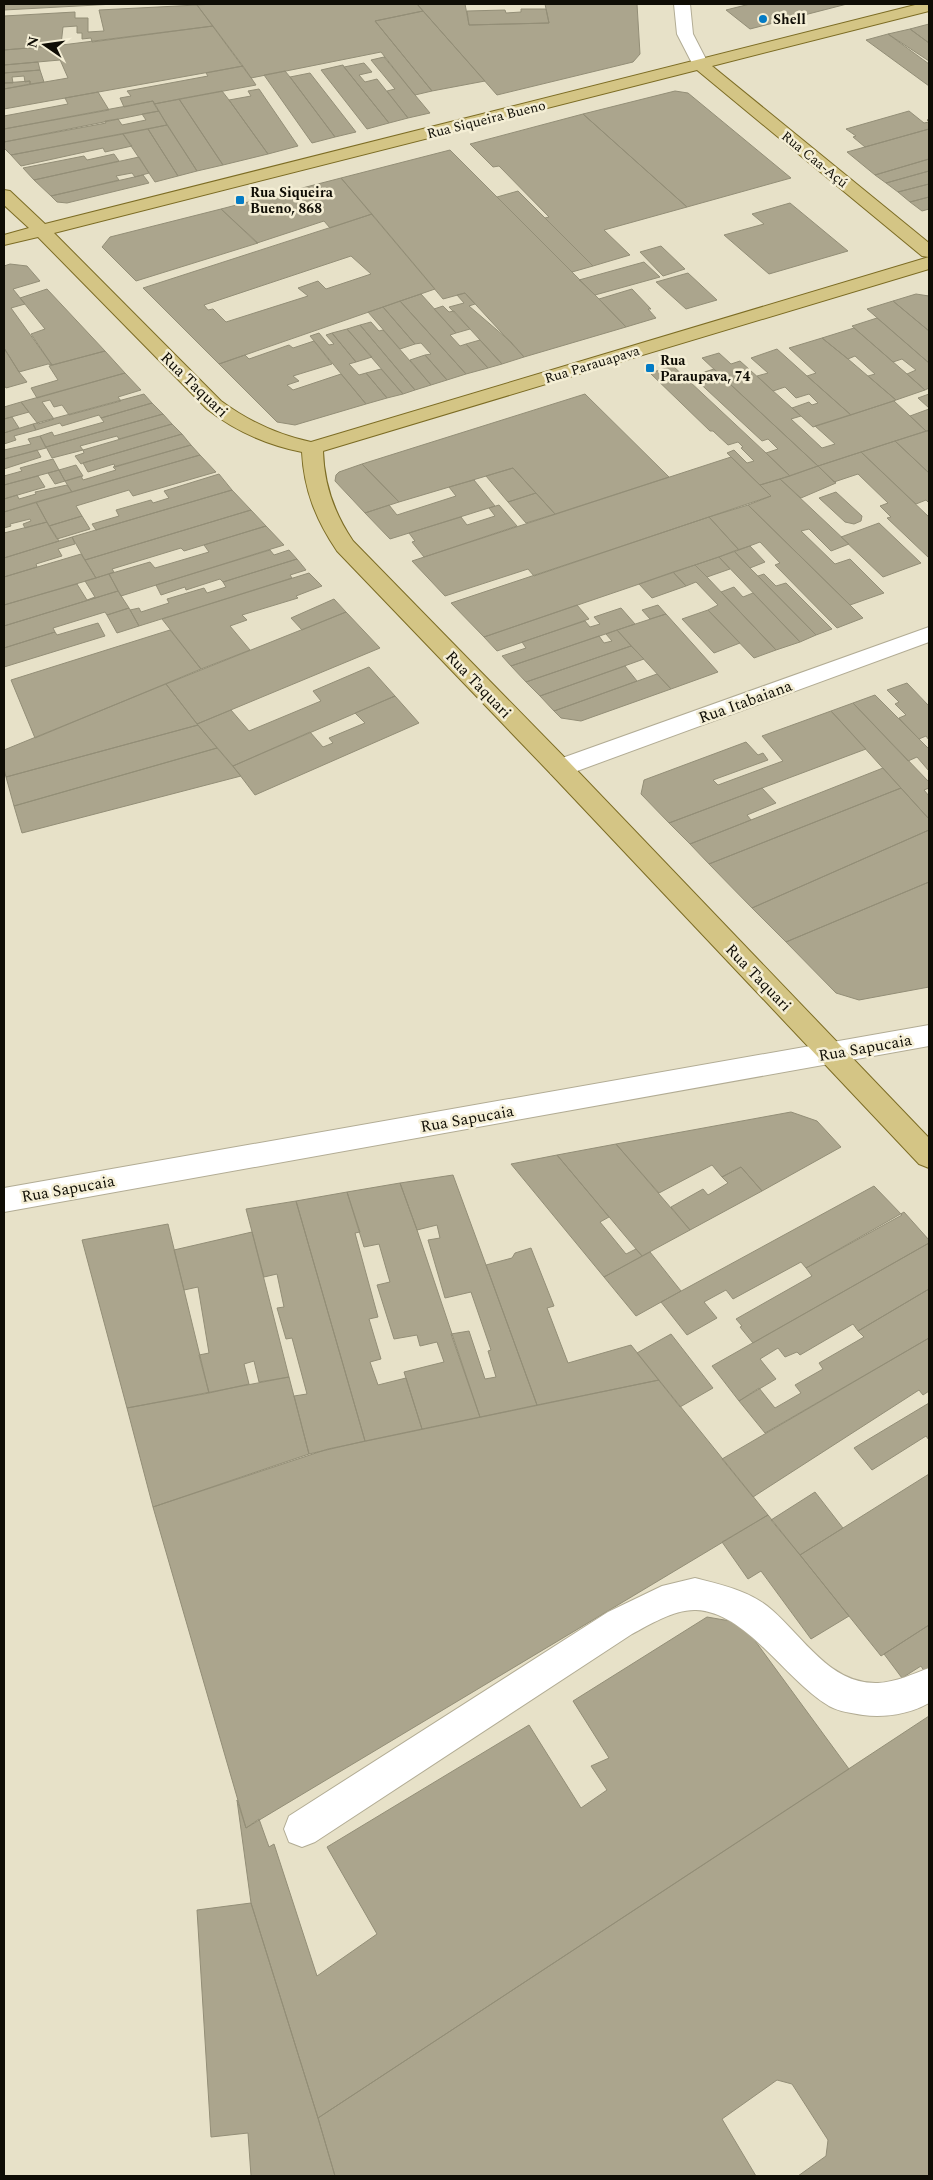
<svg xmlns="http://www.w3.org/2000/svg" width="933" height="2180" font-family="Spectral,serif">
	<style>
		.building { fill: #aba58d; stroke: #938e77; fill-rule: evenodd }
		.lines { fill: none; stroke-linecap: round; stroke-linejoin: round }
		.minor-casing { stroke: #b2ac94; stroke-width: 2 }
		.major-casing { stroke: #7c6c24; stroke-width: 2 }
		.minor { fill: #fff; fill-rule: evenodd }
		.major { fill: #d4c585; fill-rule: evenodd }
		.poi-dot { fill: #037bc5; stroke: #f4eed5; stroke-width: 2 }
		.labels { text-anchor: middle; stroke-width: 5; stroke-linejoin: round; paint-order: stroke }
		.far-poi-label { font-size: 14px; font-weight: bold; fill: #0f0d05; stroke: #f4eed5; text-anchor: start }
		.far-street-label { font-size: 14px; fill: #0f0d05; stroke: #f4eed5 }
		.street-label { font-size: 16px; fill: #0f0d05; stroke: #f4eed5 }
	</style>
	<rect width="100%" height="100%" fill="#e7e1c8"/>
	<path class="building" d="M 4,4 L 115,4 L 4,10 Z
		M 214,4 L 417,4 L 423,11 L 375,21 L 432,91 L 415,95 L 381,52 L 251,78 L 197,5 Z
		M 417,4 L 465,4 L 469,25 L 549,23 L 545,4 L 637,4 L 640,54 L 633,62 L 497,95 Z
		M 750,4 L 847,4 L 750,29 L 726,10 Z
		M 197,5 L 213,26 L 92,42 L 91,38 L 82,39 L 82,33 L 77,33 L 77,26 L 63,27 L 61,45 L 4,50 L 4,16 L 75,12 L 75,18 L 88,18 L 88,32 L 104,31 L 99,10 Z
		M 521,9 L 546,9 L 549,23 L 469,25 L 467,11 L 505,10 L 506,13 L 521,12 Z
		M 423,11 L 485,81 L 432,91 L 375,21 Z
		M 929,24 L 929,43 L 910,29 Z
		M 213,26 L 243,66 L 4,109 L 4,89 L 68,78 L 54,46 Z
		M 910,29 L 929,43 L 929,61 L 888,34 Z
		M 888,34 L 929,64 L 929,86 L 866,40 Z
		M 54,46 L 60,60 L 4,65 L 4,50 Z
		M 384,57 L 415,95 L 430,113 L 408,118 L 387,91 L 395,89 L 371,60 Z
		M 38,62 L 40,70 L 4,73 L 4,65 Z
		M 364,63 L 372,72 L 359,75 L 365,82 L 377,79 L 408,118 L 389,123 L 344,67 Z
		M 343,65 L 344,67 L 389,123 L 367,129 L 321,70 Z
		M 243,66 L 256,85 L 154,104 L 153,101 L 124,107 L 120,98 L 131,96 L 127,91 L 208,76 L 206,73 Z
		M 40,70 L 44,82 L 30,84 L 30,81 L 25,82 L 24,76 L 12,77 L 13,83 L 4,83 L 4,73 Z
		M 285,71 L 290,77 L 335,137 L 312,143 L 264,75 Z
		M 310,73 L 356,132 L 335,137 L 290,77 Z
		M 30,81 L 30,84 L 4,89 L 4,83 Z
		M 259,89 L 298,146 L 268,154 L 229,100 L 251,96 L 248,91 Z
		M 222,91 L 229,100 L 268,154 L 223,165 L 179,99 Z
		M 675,91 L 688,93 L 791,178 L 687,207 L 583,114 Z
		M 98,92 L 109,110 L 4,129 L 4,116 L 68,104 L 65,98 Z
		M 179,99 L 223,165 L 197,171 L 154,104 Z
		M 153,101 L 159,111 L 4,142 L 4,129 Z
		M 159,111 L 167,125 L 11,155 L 4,148 L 4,142 L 106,123 L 105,121 L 118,119 L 122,125 L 146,120 L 142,114 Z
		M 909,111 L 924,123 L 929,122 L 927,120 L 929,119 L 929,129 L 865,147 L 853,137 L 856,136 L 846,129 Z
		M 583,114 L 687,207 L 604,230 L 630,255 L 593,266 L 545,218 L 549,217 L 499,166 L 493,167 L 470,144 Z
		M 167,125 L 197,171 L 178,176 L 148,129 Z
		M 148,129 L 178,176 L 155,182 L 123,134 Z
		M 929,129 L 929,159 L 875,175 L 847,152 Z
		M 123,134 L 132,146 L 105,152 L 103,148 L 21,166 L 11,155 Z
		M 450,150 L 599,299 L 626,327 L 524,357 L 465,293 L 443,299 L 341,178 Z
		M 114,154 L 119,161 L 34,180 L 23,168 L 84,156 L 87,160 Z
		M 139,157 L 149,173 L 135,177 L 132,173 L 116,176 L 119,180 L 51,196 L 34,180 Z
		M 929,159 L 929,171 L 886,183 L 875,175 Z
		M 929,171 L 929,184 L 898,192 L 886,183 Z
		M 143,175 L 149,183 L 67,203 L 57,202 L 51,196 Z
		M 341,178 L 372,214 L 330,228 L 324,221 L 257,243 L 221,209 Z
		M 929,184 L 929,197 L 910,202 L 898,192 Z
		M 518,191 L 593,266 L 572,272 L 497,197 Z
		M 929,197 L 929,209 L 922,211 L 910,202 Z
		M 790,203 L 848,251 L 769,274 L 724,235 L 764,224 L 752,214 Z
		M 221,209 L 258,243 L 136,281 L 102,247 L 110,237 Z
		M 372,214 L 435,289 L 219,364 L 143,288 ZM 351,256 L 371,274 L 326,289 L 318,281 L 298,288 L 308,296 L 226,322 L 213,309 L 208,310 L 204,305 Z
		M 661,246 L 685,269 L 663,276 L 640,252 Z
		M 644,262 L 660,277 L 595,295 L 579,280 Z
		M 10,264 L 27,266 L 40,281 L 13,289 L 25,304 L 11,308 L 52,365 L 48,364 L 19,372 L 4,348 L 4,266 Z
		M 688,273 L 717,300 L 686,309 L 656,282 Z
		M 47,289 L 105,351 L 52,365 L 31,334 L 45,329 L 20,298 Z
		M 632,289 L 651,309 L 648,309 L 656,318 L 626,327 L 599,299 Z
		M 465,293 L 475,304 L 469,306 L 511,342 L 524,357 L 502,364 L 470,329 L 449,307 L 464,303 L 457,295 Z
		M 421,294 L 456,333 L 450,335 L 460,346 L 466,344 L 488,368 L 466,374 L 400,301 Z
		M 916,294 L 929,296 L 929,331 L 893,301 Z
		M 400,301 L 466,374 L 447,380 L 425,355 L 431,354 L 421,343 L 415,344 L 383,307 Z
		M 893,301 L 929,331 L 929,363 L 867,309 Z
		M 443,306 L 449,312 L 454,311 L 470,329 L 456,333 L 434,309 Z
		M 383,307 L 415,344 L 400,349 L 368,312 Z
		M 877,318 L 929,363 L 929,388 L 925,390 L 907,374 L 916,370 L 902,359 L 893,362 L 852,326 Z
		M 371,322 L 379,331 L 383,330 L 431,385 L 415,390 L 360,325 Z
		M 360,325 L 415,390 L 403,394 L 347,329 Z
		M 854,328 L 907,374 L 925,390 L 896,400 L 868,376 L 875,374 L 855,356 L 848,359 L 822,338 Z
		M 347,329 L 372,357 L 356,362 L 332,333 Z
		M 319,333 L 329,345 L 334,344 L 326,335 L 332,333 L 356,362 L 349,364 L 359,375 L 366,373 L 387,398 L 366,404 L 310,336 Z
		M 822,338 L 848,359 L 896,400 L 851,415 L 807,376 L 816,373 L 789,348 Z
		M 480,340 L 502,364 L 488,368 L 466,344 Z
		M 314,341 L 332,364 L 293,376 L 299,381 L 287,385 L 293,390 L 341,374 L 366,404 L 295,425 L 277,422 L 219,364 L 245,355 L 249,359 L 289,345 L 293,348 Z
		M 4,348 L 19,372 L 27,382 L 6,388 L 4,385 Z
		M 777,349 L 807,376 L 851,415 L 813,427 L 801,416 L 792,408 L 809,402 L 812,405 L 818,403 L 809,394 L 796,398 L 785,387 L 773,391 L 757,376 L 768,373 L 751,358 Z
		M 105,351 L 125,373 L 37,398 L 31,388 L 58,380 L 49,366 Z
		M 719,353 L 731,364 L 740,361 L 792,408 L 801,416 L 791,419 L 822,448 L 835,444 L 815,426 L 894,401 L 926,431 L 818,466 L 702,358 Z
		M 425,355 L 447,380 L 431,385 L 410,360 Z
		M 673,366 L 766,453 L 790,476 L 760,485 L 727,453 L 734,450 L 747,463 L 754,461 L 741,448 L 743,447 L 738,442 L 728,445 L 713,431 L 710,431 L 650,373 Z
		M 381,369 L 403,394 L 387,398 L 366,373 Z
		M 714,369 L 818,466 L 790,476 L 766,453 L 778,449 L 768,439 L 762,441 L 692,376 Z
		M 125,373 L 141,390 L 118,397 L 121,401 L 69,415 L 62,405 L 54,407 L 50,400 L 42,402 L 54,419 L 38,424 L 21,402 Z
		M 144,394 L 152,403 L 101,418 L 99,415 L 62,426 L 60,423 L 36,430 L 33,424 Z
		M 585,394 L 669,477 L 555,514 L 513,468 L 399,502 L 362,464 Z
		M 929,394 L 929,408 L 918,398 Z
		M 21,402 L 29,412 L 4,419 L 4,407 Z
		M 152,403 L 163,414 L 46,447 L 40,436 L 52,432 L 54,436 L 104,422 L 101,418 Z
		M 929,409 L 929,430 L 926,431 L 910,416 Z
		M 163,414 L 172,424 L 119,439 L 117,436 L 80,446 L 83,450 L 52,458 L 46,447 Z
		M 12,417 L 19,428 L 4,433 L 4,419 Z
		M 33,424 L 36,430 L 14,436 L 16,440 L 4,444 L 4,433 Z
		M 172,424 L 182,434 L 83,463 L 81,464 L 75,456 L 84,453 L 83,450 Z
		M 927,431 L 929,432 L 929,473 L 895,441 Z
		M 182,434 L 191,445 L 115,467 L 114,464 L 88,472 L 83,463 Z
		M 40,436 L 46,448 L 4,459 L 4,450 L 31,444 L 28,439 Z
		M 895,441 L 929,473 L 929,503 L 926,500 L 916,504 L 861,452 Z
		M 191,445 L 200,455 L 72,492 L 65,481 L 81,476 L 83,480 L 116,470 L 113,467 Z
		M 37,450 L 41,457 L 4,469 L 4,459 Z
		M 861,452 L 929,517 L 929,558 L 887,518 L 891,517 L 880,506 L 888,503 L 858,474 L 834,482 L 818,466 Z
		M 200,455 L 216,472 L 133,496 L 129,490 L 76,506 L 82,516 L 49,526 L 36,502 Z
		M 731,457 L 771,496 L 534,576 L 528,569 L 445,596 L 412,561 Z
		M 53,459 L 59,470 L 4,485 L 4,476 L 22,471 L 20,468 Z
		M 362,464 L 399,502 L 365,513 L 335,481 L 336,475 L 339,472 Z
		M 76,465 L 83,476 L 65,481 L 59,470 Z
		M 818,466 L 836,483 L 801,498 L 780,479 Z
		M 513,468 L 536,493 L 508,502 L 486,476 Z
		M 59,470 L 65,481 L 55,484 L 48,473 Z
		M 219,474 L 232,490 L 96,530 L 92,524 L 119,516 L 116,510 L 151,500 L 153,503 L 169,498 L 164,491 Z
		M 38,476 L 45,487 L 4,499 L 4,485 Z
		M 780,479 L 849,544 L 831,551 L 809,529 L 801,531 L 835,564 L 850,559 L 884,593 L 850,605 L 748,505 L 771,496 L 760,485 Z
		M 474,480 L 495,506 L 390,539 L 365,513 L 389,505 L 397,515 L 456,496 L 449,487 Z
		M 67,485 L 72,492 L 4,512 L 4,499 L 17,495 L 19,499 L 36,494 L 35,492 Z
		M 232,490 L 251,510 L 85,560 L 72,537 Z
		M 836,492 L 862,516 L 861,521 L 854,524 L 845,522 L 819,498 Z
		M 536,493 L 555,514 L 526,523 L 508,502 Z
		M 36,502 L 47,522 L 25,528 L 23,524 L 31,521 L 30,519 L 10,524 L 11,526 L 4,528 L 4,512 Z
		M 499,505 L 517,526 L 424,557 L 412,542 L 415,541 L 409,533 L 461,517 L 467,525 L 495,516 L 489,508 Z
		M 748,505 L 850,605 L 863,618 L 837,628 L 775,565 L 780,563 L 760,542 L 739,550 L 709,517 Z
		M 251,510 L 266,526 L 184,551 L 181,548 L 112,569 L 114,572 L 96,578 L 85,560 Z
		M 82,516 L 90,529 L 57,539 L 49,526 Z
		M 709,517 L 739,550 L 484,637 L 451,603 Z
		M 47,522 L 59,541 L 4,558 L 4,533 Z
		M 879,523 L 921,563 L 883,577 L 841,537 Z
		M 266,526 L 284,545 L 121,596 L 109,574 L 150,562 L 155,568 L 209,552 L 204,545 Z
		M 72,537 L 75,544 L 58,549 L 62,556 L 36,564 L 37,567 L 4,577 L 4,558 Z
		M 750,546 L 765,562 L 750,568 L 734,551 Z
		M 270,550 L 274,555 L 289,550 L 297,559 L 223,582 L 220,579 L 186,590 L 185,587 L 161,595 L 156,585 Z
		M 734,551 L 750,568 L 816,635 L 800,642 L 719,557 Z
		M 81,554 L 96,578 L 4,605 L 4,577 Z
		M 719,557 L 730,569 L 707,577 L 695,565 Z
		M 297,559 L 306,570 L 290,575 L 292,578 L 139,626 L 130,610 L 139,608 L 141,612 L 169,603 L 167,599 L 204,588 L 207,593 L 226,587 L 223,582 Z
		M 695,565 L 707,577 L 776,650 L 754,658 L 708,610 L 718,605 L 696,582 L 686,586 L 673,572 Z
		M 673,572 L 686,586 L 652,598 L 639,584 Z
		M 309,573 L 322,586 L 296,596 L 298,598 L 242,615 L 247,620 L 230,626 L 250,650 L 201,669 L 162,619 Z
		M 109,574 L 118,591 L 4,626 L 4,605 L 77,584 L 87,600 L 95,597 L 85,581 Z
		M 764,574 L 776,586 L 786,583 L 832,629 L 816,635 L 758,576 Z
		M 734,587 L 743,597 L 753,593 L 800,642 L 776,650 L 721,592 Z
		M 118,591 L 129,608 L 107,615 L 105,612 L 53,628 L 55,632 L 4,648 L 4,626 Z
		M 334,599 L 346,612 L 302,630 L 291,618 Z
		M 577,605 L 589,619 L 497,651 L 484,637 Z
		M 658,605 L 666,614 L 650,619 L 642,610 Z
		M 129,608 L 139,626 L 117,633 L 107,615 Z
		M 621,608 L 635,624 L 511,666 L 502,656 L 526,648 L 522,642 L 585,621 L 590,627 L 600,624 L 594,617 Z
		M 708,610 L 740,643 L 714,653 L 682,619 Z
		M 346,612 L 380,648 L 197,724 L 166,684 Z
		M 666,614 L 718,672 L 671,689 L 617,630 Z
		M 98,623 L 105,636 L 4,667 L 4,648 L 55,632 L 57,635 Z
		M 170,630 L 201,669 L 35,738 L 11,680 Z
		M 617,630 L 631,646 L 526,682 L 511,666 L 599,636 L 604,643 L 612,641 L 606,634 Z
		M 631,646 L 644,659 L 540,696 L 526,682 Z
		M 625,666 L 637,681 L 554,711 L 540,696 Z
		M 369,667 L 395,696 L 233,766 L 197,724 L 231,710 L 249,731 L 321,701 L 313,691 Z
		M 657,674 L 671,689 L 581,721 L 561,718 L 554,711 Z
		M 907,683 L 929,706 L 929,740 L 926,736 L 919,739 L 899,718 L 906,715 L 895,704 L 899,702 L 887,690 Z
		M 166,684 L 198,725 L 6,777 L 4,769 L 4,750 Z
		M 875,695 L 929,749 L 929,771 L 917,757 L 908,761 L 853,703 Z
		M 395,696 L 419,723 L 255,795 L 233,766 L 310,732 L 323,747 L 333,743 L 329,738 L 365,723 L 355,713 Z
		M 853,703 L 929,782 L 929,788 L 924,790 L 929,796 L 929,819 L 831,711 Z
		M 831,711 L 866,749 L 669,823 L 641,794 L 644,780 L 746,742 L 758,755 L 763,753 L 768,760 L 713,780 L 718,785 L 783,761 L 762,736 Z
		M 198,725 L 217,748 L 14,806 L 6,777 Z
		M 217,748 L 241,776 L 22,833 L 14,806 Z
		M 883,768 L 901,788 L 709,864 L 690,844 Z
		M 762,788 L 776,803 L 747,815 L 751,820 L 690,844 L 669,823 Z
		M 901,788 L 929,819 L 929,830 L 752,908 L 709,864 Z
		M 929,830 L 929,882 L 786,942 L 752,908 Z
		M 929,882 L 929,987 L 859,1000 L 836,993 L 786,942 Z
		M 791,1112 L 817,1121 L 841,1147 L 762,1191 L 741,1167 L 722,1177 L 712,1165 L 659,1193 L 616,1144 Z
		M 616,1144 L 690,1230 L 642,1256 L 557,1155 Z
		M 557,1155 L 609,1217 L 600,1222 L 626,1254 L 636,1249 L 642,1256 L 604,1277 L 511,1164 Z
		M 741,1167 L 762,1191 L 690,1230 L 671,1207 L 703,1189 L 708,1195 L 728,1183 L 722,1177 Z
		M 453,1175 L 486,1265 L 537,1405 L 480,1417 L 451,1334 L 469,1331 L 485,1379 L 496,1377 L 488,1351 L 491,1350 L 471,1292 L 445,1298 L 428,1240 L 440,1238 L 437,1225 L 417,1230 L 400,1183 Z
		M 400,1183 L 417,1230 L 480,1417 L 422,1429 L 404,1372 L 444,1362 L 437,1342 L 420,1346 L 417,1335 L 394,1339 L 377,1285 L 390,1282 L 379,1244 L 364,1247 L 347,1192 Z
		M 874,1186 L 902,1215 L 806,1268 L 801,1262 L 733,1299 L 726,1290 L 704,1302 L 717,1318 L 687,1335 L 661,1302 Z
		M 347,1192 L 360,1232 L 355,1233 L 378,1317 L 369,1319 L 381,1359 L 370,1362 L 378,1385 L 406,1378 L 422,1429 L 365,1441 L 296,1201 Z
		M 296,1201 L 365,1441 L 309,1454 L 294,1396 L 307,1394 L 292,1338 L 286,1339 L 277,1308 L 284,1307 L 277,1274 L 264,1277 L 246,1209 Z
		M 904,1212 L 929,1240 L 929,1243 L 753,1343 L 740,1327 L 742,1326 L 736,1319 L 812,1276 L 806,1268 Z
		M 168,1224 L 209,1393 L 127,1408 L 82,1240 Z
		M 252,1232 L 289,1377 L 259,1382 L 254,1361 L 244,1364 L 249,1384 L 209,1393 L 199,1355 L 209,1353 L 198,1287 L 184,1290 L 174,1250 Z
		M 929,1243 L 929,1289 L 858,1331 L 853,1324 L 800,1355 L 797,1352 L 785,1357 L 778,1348 L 760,1359 L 776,1379 L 739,1401 L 712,1366 Z
		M 531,1248 L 554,1306 L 547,1308 L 568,1363 L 631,1345 L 659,1380 L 537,1405 L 486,1265 L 512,1258 L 515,1253 Z
		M 650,1252 L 681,1291 L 636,1316 L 604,1277 Z
		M 929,1289 L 929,1338 L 765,1433 L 739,1401 L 759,1388 L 775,1408 L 801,1393 L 795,1385 L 823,1369 L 819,1363 L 864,1337 L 858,1331 Z
		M 671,1334 L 713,1388 L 680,1407 L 637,1353 Z
		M 929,1338 L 929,1391 L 923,1395 L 919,1390 L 753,1497 L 722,1459 Z
		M 289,1377 L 309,1454 L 153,1507 L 127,1408 Z
		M 659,1380 L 768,1515 L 246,1828 L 153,1507 L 328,1449 Z
		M 929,1403 L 929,1440 L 926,1436 L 872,1470 L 854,1448 Z
		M 929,1474 L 929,1625 L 881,1656 L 800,1555 Z
		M 815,1492 L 843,1528 L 800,1555 L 771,1520 Z
		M 768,1515 L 849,1616 L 811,1639 L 761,1571 L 748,1579 L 722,1542 Z
		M 707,1617 L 742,1623 L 849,1769 L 318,2118 L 251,1903 L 237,1800 L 246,1828 L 259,1819 L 269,1847 L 274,1844 L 317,1976 L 377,1934 L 327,1847 L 529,1725 L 581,1808 L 607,1790 L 591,1766 L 609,1758 L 573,1701 Z
		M 929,1625 L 929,1667 L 924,1671 L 921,1666 L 902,1678 L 884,1654 Z
		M 929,1716 L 929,2176 L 798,2176 L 826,2156 L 828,2140 L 792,2084 L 777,2080 L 722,2119 L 756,2176 L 335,2176 L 318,2118 Z
		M 251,1903 L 318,2118 L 335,2176 L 251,2176 L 248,2133 L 211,2137 L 197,1910 Z"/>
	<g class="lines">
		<defs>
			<path id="minor" d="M 674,4 L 690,4 L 693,34 L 709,65 L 707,69 L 695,69 L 677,34 Z
				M 929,627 L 929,642 L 569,774 L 560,776 L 551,774 L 548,768 L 551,762 Z
				M 929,1025 L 929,1046 L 4,1212 L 4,1188 Z
				M 695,1578 C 722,1585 751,1591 772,1610 C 804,1638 831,1685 878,1683 C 896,1682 913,1674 929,1668 L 929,1703 C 910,1714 884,1718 863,1715 C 851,1713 840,1712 829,1706 C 786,1681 747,1612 696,1610 C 675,1609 649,1625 632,1634 L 315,1842 L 302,1847 L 289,1842 L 284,1829 L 289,1816 L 608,1612 L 662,1586 Z"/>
			<path id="major" d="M 919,4 L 929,4 L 929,11 L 712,66 L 929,243 L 929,269 L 323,451 C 324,485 334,513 353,541 L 569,762 L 929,1138 L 929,1168 L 919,1164 L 551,774 L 337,551 C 316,520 304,490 302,452 C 267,445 235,431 207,409 L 38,237 L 4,245 L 4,235 L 29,228 L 4,205 L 4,190 L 10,191 L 45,224 ZM 697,70 L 922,256 L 929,257 L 311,442 C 278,435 248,421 221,401 L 54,233 Z"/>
		</defs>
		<use href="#minor" class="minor-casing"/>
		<use href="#major" class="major-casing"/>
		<use href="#minor" class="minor"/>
		<use href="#major" class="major"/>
	</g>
	<g class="poi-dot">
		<circle cx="763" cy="19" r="5"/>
		<rect x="235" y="195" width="10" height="10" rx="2.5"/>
		<rect x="645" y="363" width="10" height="10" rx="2.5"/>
	</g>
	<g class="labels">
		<g class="far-poi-label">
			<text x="773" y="24">Shell</text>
			<text x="250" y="197">Rua Siqueira<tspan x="250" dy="16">Bueno, 868</tspan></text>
			<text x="660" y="365">Rua<tspan x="660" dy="16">Paraupava, 74</tspan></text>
		</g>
		<g class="far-street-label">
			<text transform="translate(486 119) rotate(-14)" y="5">Rua Siqueira Bueno</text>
			<text transform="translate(815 159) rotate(39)" y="5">Rua Caa-Açú</text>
			<text transform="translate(592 364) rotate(-17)" y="5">Rua Parauapava</text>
		</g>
		<g class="street-label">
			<text transform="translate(195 384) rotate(44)" y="6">Rua Taquari</text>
			<text transform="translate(479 684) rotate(46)" y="6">Rua Taquari</text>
			<text transform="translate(745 701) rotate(-20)" y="6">Rua Itabaiana</text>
			<text transform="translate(759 977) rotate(46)" y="6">Rua Taquari</text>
			<text transform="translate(865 1047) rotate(-10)" y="6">Rua Sapucaia</text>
			<text transform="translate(467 1118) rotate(-10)" y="6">Rua Sapucaia</text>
			<text transform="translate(68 1188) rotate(-10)" y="6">Rua Sapucaia</text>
		</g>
	</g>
	<rect width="933" height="2180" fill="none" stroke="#0f0d05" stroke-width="10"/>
	<g transform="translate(45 45) rotate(283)" stroke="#f4eed5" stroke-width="4" paint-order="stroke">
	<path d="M0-4L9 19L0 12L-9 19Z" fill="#0f0d05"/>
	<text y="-8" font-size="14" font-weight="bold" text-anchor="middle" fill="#0f0d05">N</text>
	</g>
</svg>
